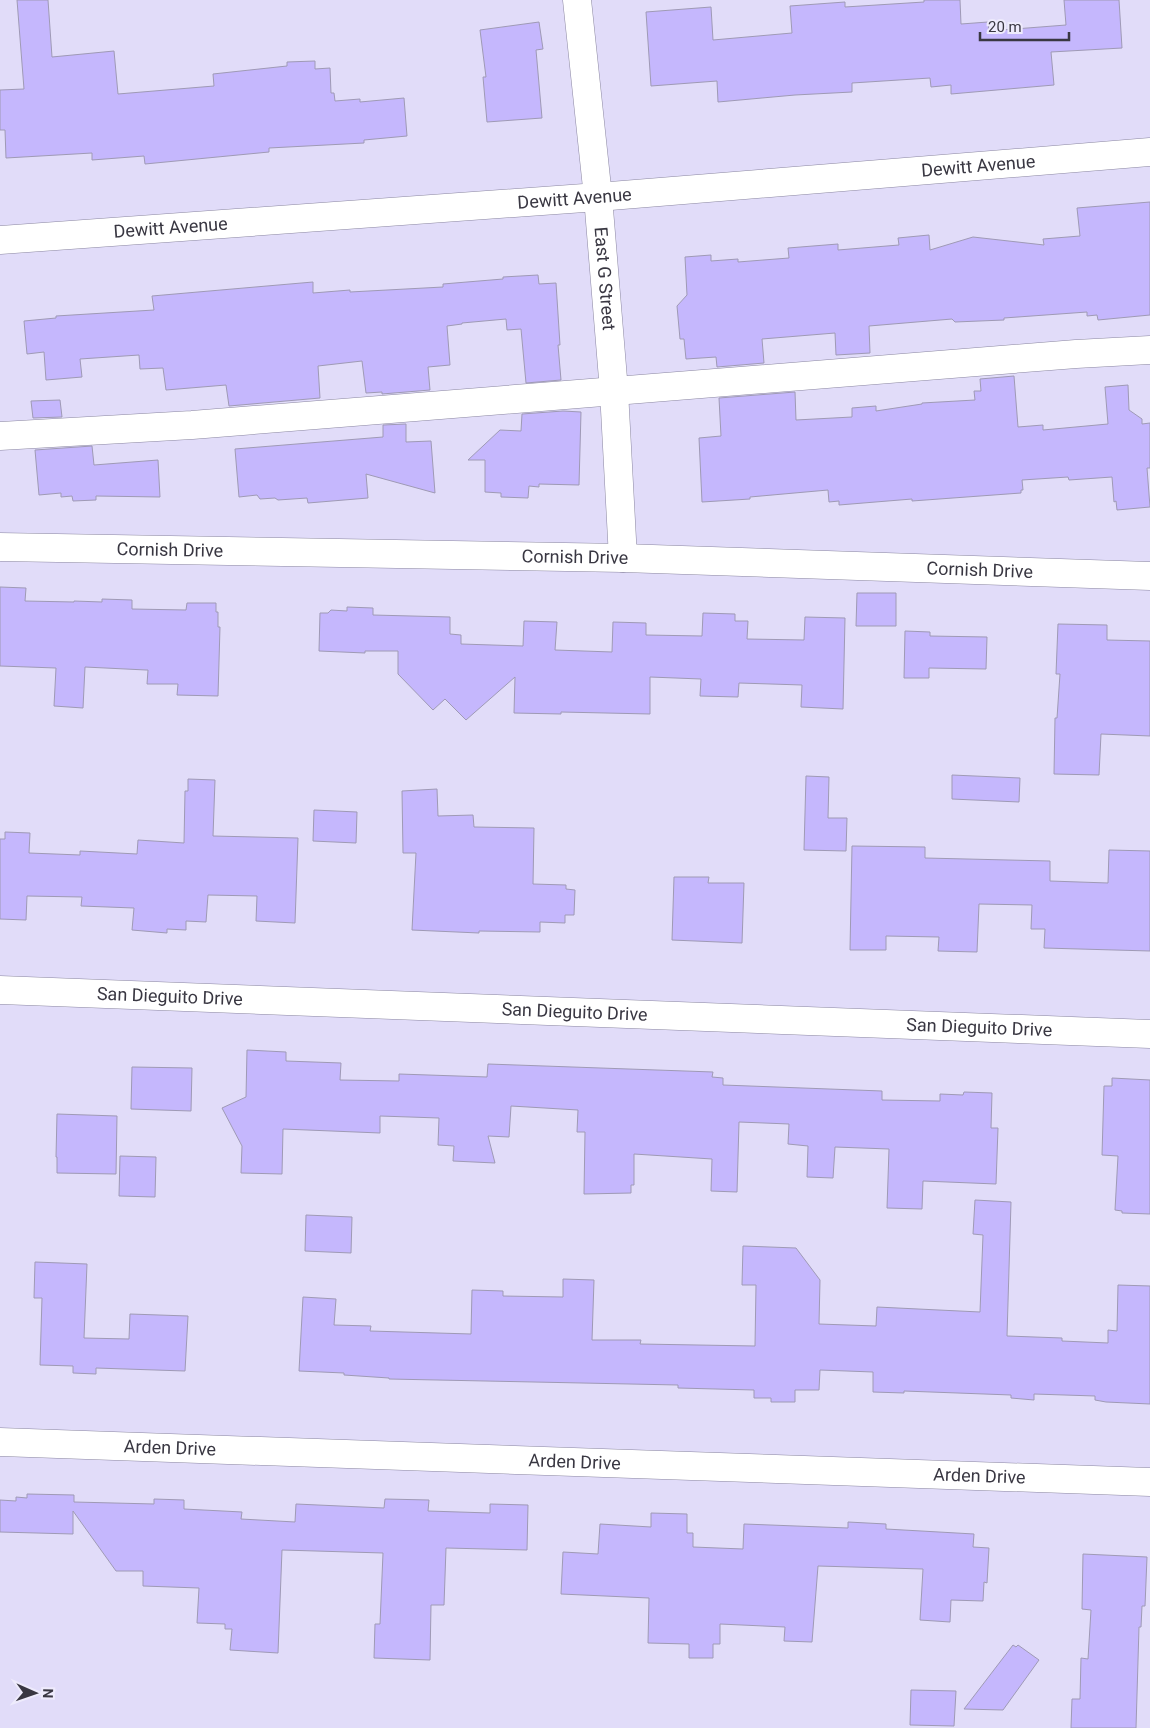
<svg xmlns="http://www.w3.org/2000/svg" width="1150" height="1728" font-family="Roboto,sans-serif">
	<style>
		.building { fill: #c5b7fd; stroke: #9f9ab5 }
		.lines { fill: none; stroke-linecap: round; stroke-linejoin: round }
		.street-casing { stroke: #8b87a1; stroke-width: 29 }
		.secondary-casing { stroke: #8b87a1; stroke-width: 29 }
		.street { stroke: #fff; stroke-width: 28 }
		.secondary { stroke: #fff; stroke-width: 28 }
		.labels { text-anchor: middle; stroke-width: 4.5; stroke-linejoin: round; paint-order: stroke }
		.street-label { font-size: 18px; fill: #393742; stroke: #eeebfc }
	</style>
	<rect width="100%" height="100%" fill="#e1dcf9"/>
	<path class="building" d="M 17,0 L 48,0 L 52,57 L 114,51 L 118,94 L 214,86 L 213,74 L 287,66 L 287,62 L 315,61 L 315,69 L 330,68 L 331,93 L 334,93 L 335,101 L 360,99 L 360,102 L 404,98 L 407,136 L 364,140 L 364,143 L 269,148 L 269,152 L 145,164 L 144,156 L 92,160 L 92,153 L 6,158 L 5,130 L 0,130 L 0,90 L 24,89 Z
		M 924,0 L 960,0 L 961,24 L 988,22 L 989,31 L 1066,25 L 1064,0 L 1119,0 L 1122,48 L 1051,52 L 1054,85 L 951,94 L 951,85 L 931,87 L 930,78 L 852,83 L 852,92 L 795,95 L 718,102 L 717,81 L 651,86 L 646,12 L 711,7 L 713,40 L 792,33 L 790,6 L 845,2 L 845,7 L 924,2 Z
		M 539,22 L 543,49 L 536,50 L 542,118 L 487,122 L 483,77 L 486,77 L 480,30 Z
		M 1150,202 L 1150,315 L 1098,320 L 1097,315 L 1087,316 L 1087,312 L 1004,318 L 1004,320 L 955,322 L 952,319 L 869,326 L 870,353 L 836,355 L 835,333 L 762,339 L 764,363 L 717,367 L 716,357 L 686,359 L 684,339 L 680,339 L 677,306 L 687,295 L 685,257 L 711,255 L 711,261 L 738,259 L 738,262 L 789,258 L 788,248 L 838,244 L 838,250 L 899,245 L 898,238 L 929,235 L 930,250 L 973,237 L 1044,245 L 1043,239 L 1080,236 L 1077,208 Z
		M 538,275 L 539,284 L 556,283 L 560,345 L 558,345 L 561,380 L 526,383 L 521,329 L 507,330 L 506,319 L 462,323 L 462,324 L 447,326 L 450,365 L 428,367 L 430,390 L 382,394 L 382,392 L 366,393 L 362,361 L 318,366 L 320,398 L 229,406 L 226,385 L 166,390 L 163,368 L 140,369 L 139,355 L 80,359 L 82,377 L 46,380 L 44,352 L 27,354 L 24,321 L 56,318 L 56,316 L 154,310 L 152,296 L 313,282 L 313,293 L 350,290 L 350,292 L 443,287 L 443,284 L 503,279 L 503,277 Z
		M 1014,376 L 1018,427 L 1043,425 L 1043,430 L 1108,424 L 1105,387 L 1128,385 L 1129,410 L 1142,419 L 1142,424 L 1150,423 L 1150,468 L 1147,468 L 1150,507 L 1117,510 L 1116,501 L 1114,502 L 1112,477 L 1069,480 L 1068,477 L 1022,480 L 1023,490 L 1021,490 L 1021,493 L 912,501 L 912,499 L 839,505 L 839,501 L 829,502 L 828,490 L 750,497 L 750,499 L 702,502 L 699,438 L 721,436 L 719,398 L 795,392 L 796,420 L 852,417 L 852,408 L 876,406 L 876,411 L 922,404 L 922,403 L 975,400 L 974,391 L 981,391 L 980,379 Z
		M 60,400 L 62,417 L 33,418 L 31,401 Z
		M 563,411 L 581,412 L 579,485 L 539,484 L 539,487 L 529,486 L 528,498 L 501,497 L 501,493 L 485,492 L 485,460 L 468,460 L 500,430 L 521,431 L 522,414 Z
		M 406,424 L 406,442 L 431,441 L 435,493 L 366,474 L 368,498 L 308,503 L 307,498 L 278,500 L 275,498 L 260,499 L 257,495 L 239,497 L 235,449 L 383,437 L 383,425 Z
		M 92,446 L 94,465 L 158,460 L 160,497 L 96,496 L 96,500 L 73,501 L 72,496 L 61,497 L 61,493 L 39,495 L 35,450 Z
		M 0,587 L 26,588 L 25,601 L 74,602 L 74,601 L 102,602 L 102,599 L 132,600 L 132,609 L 186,610 L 187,603 L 216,603 L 216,612 L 218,612 L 218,627 L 220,627 L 218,696 L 177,695 L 178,684 L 147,684 L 148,670 L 146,670 L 85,667 L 83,708 L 54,706 L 56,668 L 0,666 Z
		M 857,593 L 896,593 L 896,626 L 856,626 Z
		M 347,607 L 373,608 L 373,615 L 450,617 L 450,634 L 461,635 L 461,644 L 523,646 L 524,621 L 557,622 L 555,650 L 612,652 L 613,622 L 646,623 L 646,635 L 702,636 L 703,613 L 735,614 L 735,621 L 748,621 L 747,639 L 804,640 L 805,617 L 845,618 L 843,709 L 801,707 L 802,685 L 739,683 L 738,697 L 700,696 L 701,679 L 650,677 L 650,714 L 561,712 L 561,714 L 514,713 L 515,677 L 466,720 L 445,699 L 433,710 L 398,674 L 398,651 L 365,651 L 365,653 L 319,651 L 320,613 L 328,613 L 331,610 L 347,611 Z
		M 1058,624 L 1107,625 L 1107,640 L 1150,641 L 1150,736 L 1101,734 L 1099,775 L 1054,774 L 1055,718 L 1057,718 L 1060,674 L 1056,674 Z
		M 905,631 L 930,632 L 930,636 L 987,637 L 986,669 L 929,668 L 929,678 L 904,678 Z
		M 952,775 L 1020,778 L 1019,802 L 952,799 Z
		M 806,776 L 829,777 L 828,818 L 847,818 L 846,851 L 804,850 Z
		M 188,779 L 215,780 L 213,836 L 298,838 L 295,923 L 256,921 L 257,896 L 208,895 L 206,922 L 186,921 L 186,930 L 167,929 L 167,933 L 132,930 L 134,908 L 81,906 L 82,897 L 27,896 L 26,920 L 0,919 L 0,839 L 5,839 L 5,832 L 30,833 L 29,853 L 80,855 L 80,851 L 137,854 L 138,840 L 184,843 L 185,791 L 188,791 Z
		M 437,789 L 438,816 L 473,815 L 474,827 L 534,828 L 533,884 L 566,885 L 566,889 L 575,890 L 574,915 L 565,915 L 565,923 L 540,922 L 540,932 L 479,931 L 479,933 L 412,930 L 416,853 L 403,853 L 402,791 Z
		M 314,810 L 357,812 L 356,843 L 313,841 Z
		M 852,846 L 925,847 L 925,858 L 1050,861 L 1050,881 L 1108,883 L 1109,850 L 1150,851 L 1150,951 L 1044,948 L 1045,929 L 1031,929 L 1032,905 L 979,904 L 977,952 L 938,951 L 939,937 L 886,936 L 886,950 L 850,950 Z
		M 674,877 L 709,877 L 708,883 L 744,883 L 742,943 L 672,940 Z
		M 247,1050 L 286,1052 L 286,1061 L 341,1063 L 340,1080 L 399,1081 L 399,1074 L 487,1077 L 488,1064 L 713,1072 L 712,1077 L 723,1078 L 723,1085 L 882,1091 L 882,1100 L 940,1101 L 940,1094 L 963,1095 L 964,1092 L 992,1093 L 991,1128 L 998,1128 L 996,1184 L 923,1181 L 922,1209 L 887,1208 L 889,1149 L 835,1147 L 833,1178 L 807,1177 L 808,1146 L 788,1144 L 789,1124 L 739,1122 L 737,1192 L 711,1191 L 712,1159 L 634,1154 L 634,1185 L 631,1185 L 631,1193 L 584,1194 L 585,1132 L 577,1132 L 578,1110 L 511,1106 L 509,1137 L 488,1136 L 495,1163 L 453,1161 L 454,1146 L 438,1145 L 439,1118 L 380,1116 L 380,1133 L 283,1129 L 282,1174 L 241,1173 L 242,1146 L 222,1108 L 246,1097 Z
		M 132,1067 L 192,1068 L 191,1111 L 131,1109 Z
		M 1112,1078 L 1150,1080 L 1150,1214 L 1122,1213 L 1122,1211 L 1115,1210 L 1118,1156 L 1102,1155 L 1104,1086 L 1112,1086 Z
		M 57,1114 L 117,1116 L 116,1174 L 57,1173 L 57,1157 L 56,1157 Z
		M 120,1156 L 156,1157 L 155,1197 L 119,1196 Z
		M 975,1200 L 1011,1202 L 1007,1336 L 1062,1338 L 1062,1341 L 1108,1343 L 1108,1330 L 1117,1331 L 1118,1285 L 1150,1286 L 1150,1404 L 1106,1402 L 1095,1400 L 1095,1396 L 1034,1394 L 1034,1400 L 1011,1398 L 1011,1395 L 904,1391 L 904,1393 L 873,1392 L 873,1372 L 820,1370 L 819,1390 L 795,1390 L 795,1402 L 771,1402 L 771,1398 L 754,1398 L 754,1390 L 678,1388 L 678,1385 L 389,1379 L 389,1378 L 344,1375 L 344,1373 L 299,1371 L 303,1297 L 336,1299 L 334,1325 L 371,1326 L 370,1331 L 471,1334 L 472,1290 L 503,1291 L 503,1296 L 563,1297 L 563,1279 L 594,1280 L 592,1340 L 641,1340 L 640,1344 L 755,1346 L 756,1285 L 742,1285 L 743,1246 L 796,1248 L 820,1280 L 819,1324 L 876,1326 L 877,1307 L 980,1312 L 983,1235 L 973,1234 Z
		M 306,1215 L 352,1217 L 351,1253 L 305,1251 Z
		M 35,1262 L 87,1264 L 84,1338 L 129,1339 L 130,1314 L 188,1316 L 185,1371 L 96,1368 L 96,1374 L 73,1373 L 73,1366 L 40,1365 L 42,1298 L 34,1298 Z
		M 27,1494 L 74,1495 L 74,1502 L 154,1504 L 154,1499 L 184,1500 L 184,1509 L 242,1512 L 241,1519 L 295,1522 L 296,1504 L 384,1508 L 385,1499 L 429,1500 L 428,1511 L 490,1513 L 490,1504 L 528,1505 L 527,1550 L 446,1548 L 444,1605 L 431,1605 L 430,1660 L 374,1658 L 375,1624 L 380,1624 L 383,1553 L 282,1550 L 278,1653 L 230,1650 L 232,1629 L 225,1629 L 225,1624 L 197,1623 L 199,1588 L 143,1586 L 143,1571 L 116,1571 L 73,1511 L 73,1534 L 0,1532 L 0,1500 L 16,1501 L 16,1497 L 27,1498 Z
		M 651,1513 L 687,1514 L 687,1533 L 693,1533 L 693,1547 L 743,1549 L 744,1524 L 848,1528 L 848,1522 L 886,1524 L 886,1529 L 974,1534 L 973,1547 L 989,1548 L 987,1583 L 984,1582 L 983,1601 L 951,1600 L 950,1622 L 920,1620 L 923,1569 L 818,1566 L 812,1642 L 784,1641 L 785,1627 L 720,1624 L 720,1644 L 713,1644 L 713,1658 L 689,1658 L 689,1644 L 648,1643 L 649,1598 L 561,1594 L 563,1552 L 598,1554 L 600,1524 L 651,1527 Z
		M 1083,1554 L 1147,1557 L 1145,1606 L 1142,1606 L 1141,1627 L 1139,1627 L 1136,1728 L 1071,1728 L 1072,1699 L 1080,1699 L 1081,1658 L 1088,1659 L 1091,1610 L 1082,1609 Z
		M 1013,1645 L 1016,1647 L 1018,1645 L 1039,1660 L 1003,1710 L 964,1709 Z
		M 911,1690 L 956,1691 L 954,1726 L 910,1725 Z"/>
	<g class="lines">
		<defs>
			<g id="street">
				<path id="s1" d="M 577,0 L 598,197 L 614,391 L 623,558"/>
				<path id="s2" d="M 0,240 L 598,197 L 1150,152"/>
				<path d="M 0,436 L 192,425 L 1076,354 L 1150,350"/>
				<path id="s3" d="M 0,990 L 1150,1034"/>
				<path id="s4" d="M 0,1442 L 1150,1482"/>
			</g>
			<g id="secondary">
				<path id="s5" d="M 0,547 L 623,558 L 1150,576"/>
			</g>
		</defs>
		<use href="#street" class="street-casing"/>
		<use href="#secondary" class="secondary-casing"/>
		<use href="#street" class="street"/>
		<use href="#secondary" class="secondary"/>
	</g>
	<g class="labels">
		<g class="street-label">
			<text dy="6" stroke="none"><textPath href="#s2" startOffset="981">Dewitt Avenue</textPath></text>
			<text dy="6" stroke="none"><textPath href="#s2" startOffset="576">Dewitt Avenue</textPath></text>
			<text dy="6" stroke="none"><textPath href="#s2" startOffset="171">Dewitt Avenue</textPath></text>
			<text dy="6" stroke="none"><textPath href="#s1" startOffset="280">East G Street</textPath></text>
			<text dy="6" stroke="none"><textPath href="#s5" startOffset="170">Cornish Drive</textPath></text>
			<text dy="6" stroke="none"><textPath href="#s5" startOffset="575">Cornish Drive</textPath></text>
			<text dy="6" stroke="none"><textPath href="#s5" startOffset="980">Cornish Drive</textPath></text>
			<text dy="6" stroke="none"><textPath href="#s3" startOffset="170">San Dieguito Drive</textPath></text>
			<text dy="6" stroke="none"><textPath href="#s3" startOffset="575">San Dieguito Drive</textPath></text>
			<text dy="6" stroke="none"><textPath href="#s3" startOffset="980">San Dieguito Drive</textPath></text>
			<text dy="6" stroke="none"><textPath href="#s4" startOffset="170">Arden Drive</textPath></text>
			<text dy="6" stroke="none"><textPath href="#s4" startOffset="575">Arden Drive</textPath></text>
			<text dy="6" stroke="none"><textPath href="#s4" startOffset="980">Arden Drive</textPath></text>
		</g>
	</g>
	<g transform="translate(35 1693) rotate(92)" stroke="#eeebfc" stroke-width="4" paint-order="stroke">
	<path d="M0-4L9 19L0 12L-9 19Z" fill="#393742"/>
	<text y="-8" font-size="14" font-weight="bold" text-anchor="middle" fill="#393742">N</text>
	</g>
	<path d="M980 32v8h89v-8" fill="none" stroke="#393742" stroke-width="2.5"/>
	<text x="988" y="32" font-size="15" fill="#393742" stroke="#eeebfc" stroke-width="4" paint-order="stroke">20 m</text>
</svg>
